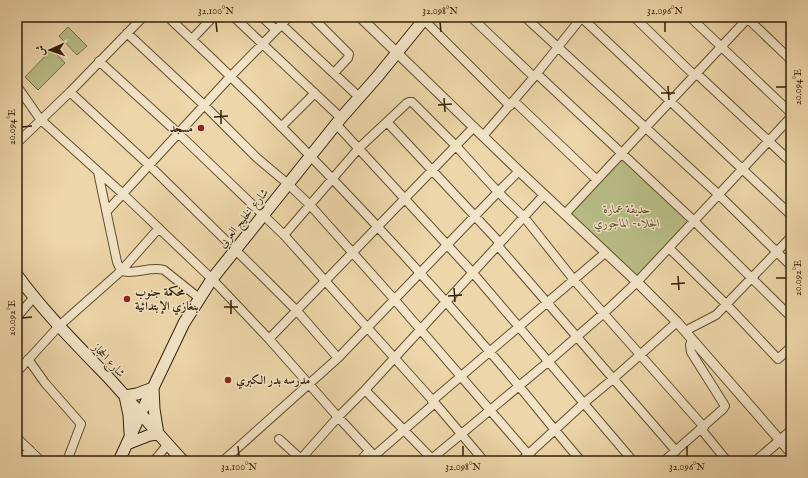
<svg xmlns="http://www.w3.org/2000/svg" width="808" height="478" font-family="'IM FELL English',Amiri,serif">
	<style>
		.green { fill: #b9be87; stroke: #766f46 }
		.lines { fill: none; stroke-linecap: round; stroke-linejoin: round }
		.minor-casing { stroke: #614e2e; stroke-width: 10 }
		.tertiary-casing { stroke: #614e2e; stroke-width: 11 }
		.secondary-casing { stroke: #322005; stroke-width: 13 }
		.minor { stroke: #f3e4c7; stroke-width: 8 }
		.tertiary { stroke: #f3e4c7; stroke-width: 9 }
		.secondary { stroke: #f3e4c7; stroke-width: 11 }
		.ticks { fill: none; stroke: #322005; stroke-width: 1.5 }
		.poi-dot { fill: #8f2418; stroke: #f3e4c7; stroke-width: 1.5 }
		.labels { text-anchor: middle; stroke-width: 3; stroke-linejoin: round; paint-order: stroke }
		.poi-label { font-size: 12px; font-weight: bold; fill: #322005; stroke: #f3e4c7; text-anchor: start }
		.park-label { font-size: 12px; font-style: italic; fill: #544826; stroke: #f3e4c7 }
		.street-label { font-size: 12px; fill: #322005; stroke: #f3e4c7 }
		.neatline { fill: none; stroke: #322005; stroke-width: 1.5 }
		.ticks-label { font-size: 10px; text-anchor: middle; fill: #322005 }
	</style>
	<rect width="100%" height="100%" fill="#edd6a9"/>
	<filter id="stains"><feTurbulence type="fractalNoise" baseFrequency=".005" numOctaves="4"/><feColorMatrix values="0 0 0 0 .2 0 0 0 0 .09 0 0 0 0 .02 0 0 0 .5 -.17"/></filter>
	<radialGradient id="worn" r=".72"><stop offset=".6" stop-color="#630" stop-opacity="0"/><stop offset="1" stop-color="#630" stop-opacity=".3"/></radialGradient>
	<path class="green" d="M 68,27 L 87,46 L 77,55 L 59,36 Z
		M 52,49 L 65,63 L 38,90 L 25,77 Z
		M 622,154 L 694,221 L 637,282 L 565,214 Z"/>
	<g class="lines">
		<defs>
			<path id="minor" d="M 168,17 C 281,122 388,234 489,351 C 521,387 550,425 581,461
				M 234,17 L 341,118
				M 262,17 L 276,30
				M 312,17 L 349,54 L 348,58 L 334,73
				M 421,17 L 510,106
				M 471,17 L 534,77
				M 525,17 L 719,195 L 791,266
				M 581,17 L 791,215
				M 634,17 L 695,76
				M 690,17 L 791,113
				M 746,17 L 791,60
				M 281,24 L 359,97
				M 127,33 L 205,106 L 257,158 L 288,184 L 310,205 L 394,299 L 534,461
				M 192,39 L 213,17
				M 99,61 L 179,134 L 284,235 L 435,403 L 484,461
				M 537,74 L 694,221 L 791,317
				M 697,74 L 791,162
				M 17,86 L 40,119 L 123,194 L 212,279 L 269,339 L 338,417 L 379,461
				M 70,92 L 149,165 L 264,278 L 297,311 L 338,358
				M 514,101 L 597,180
				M 387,122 L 500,243
				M 336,124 L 473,273 L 633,461
				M 281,127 L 315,93
				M 483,136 L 534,77 L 582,17
				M 17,143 L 70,92 L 143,17
				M 107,211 L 230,77 L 289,17
				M 565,214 L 749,17
				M 159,228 L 121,271 C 135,275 150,266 164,270 L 199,298
				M 284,235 L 359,148 L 407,103 L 409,102 L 412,102 L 456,146 L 498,192 L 524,217 L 574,280 L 704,427
				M 498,246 L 676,451
				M 669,248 L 726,304 L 778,359 L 791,347
				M 17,317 L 34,297
				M 685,331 L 716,315 L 791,237
				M 269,339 L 474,127
				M 28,359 L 45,383 L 81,424 L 67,461
				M 17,372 L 59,326 L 121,271 L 117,262 L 98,172
				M 365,390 L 434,461
				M 432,401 L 605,253
				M 701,429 L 727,461
				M 17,438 L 41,461
				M 279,439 L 303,461
				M 374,456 L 435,403
				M 19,461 L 30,450
				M 154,461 L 168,444
				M 223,461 L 338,358 L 498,192 L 519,171
				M 299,461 L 338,417 L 365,390 L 544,195
				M 360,461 L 369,451
				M 429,461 L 549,361 L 604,313 L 637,282 L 791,117
				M 521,461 L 584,403 L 614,378 L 677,322
				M 664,461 L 723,409 L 725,406 L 691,352 L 690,345 L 692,339"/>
			<path id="tertiary" d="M 360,17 L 519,171 L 637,282 L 677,322 L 791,453
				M 756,461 L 791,431"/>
			<path id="secondary" d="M 17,275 C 43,311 75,343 106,375 C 132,403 157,433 183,461
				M 127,444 L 150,435 L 158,434 L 154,409 L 153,388 L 137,394 L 125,396 L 129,415 L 130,433
				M 119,461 L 141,413 L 184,323 L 212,279 L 341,118 L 378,76 L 426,17"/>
		</defs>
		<use href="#minor" class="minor-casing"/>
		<use href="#tertiary" class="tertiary-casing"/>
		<use href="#secondary" class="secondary-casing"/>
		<use href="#minor" class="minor"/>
		<use href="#tertiary" class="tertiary"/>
		<use href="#secondary" class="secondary"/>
	</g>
	<path class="ticks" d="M 216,22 L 217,32M 440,22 L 441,32M 665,22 L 665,32M 668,86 L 669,100M 776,87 L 786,87M 661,93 L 675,93M 444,98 L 445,112M 438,105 L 452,104M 221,110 L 221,124M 214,117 L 228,116M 22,127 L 32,126M 678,276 L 679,290M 776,278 L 786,278M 671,284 L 685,283M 454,288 L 455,302M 448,296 L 462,295M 231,300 L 231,314M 224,307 L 238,307M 22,318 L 32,317M 238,446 L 239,456M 463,446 L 463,456M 687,446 L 687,456"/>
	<g class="poi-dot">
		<circle cx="201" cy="128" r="4"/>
		<circle cx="127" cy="299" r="4"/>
		<circle cx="228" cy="380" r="4"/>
	</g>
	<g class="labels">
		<g class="poi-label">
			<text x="193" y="132" text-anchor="end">مسجد</text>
			<text x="135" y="296">محكمة جنوب<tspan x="135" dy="14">بنغازي الإبتدائية</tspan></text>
			<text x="236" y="384">مدرسه بدر الكبري</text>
		</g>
		<g class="park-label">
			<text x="627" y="213">حديقة عمارة<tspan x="627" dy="14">الجلاء- الماجوري</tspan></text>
		</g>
		<g class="street-label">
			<text transform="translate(243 218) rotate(-51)" y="4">شارع الخليج العربي</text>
			<text transform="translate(109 360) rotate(47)" y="4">شارع الحجاز</text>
		</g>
	</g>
	<rect width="808" height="478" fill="none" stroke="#edd6a9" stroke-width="44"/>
	<g transform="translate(50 50) rotate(267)" stroke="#f3e4c7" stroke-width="3" paint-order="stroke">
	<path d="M0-3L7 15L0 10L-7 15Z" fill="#322005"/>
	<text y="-6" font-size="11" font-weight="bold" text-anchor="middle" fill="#322005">ش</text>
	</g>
	<rect x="22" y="22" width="764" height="434" class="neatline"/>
	<g class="ticks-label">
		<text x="216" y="14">32.100°N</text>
		<text x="440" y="14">32.098°N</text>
		<text x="665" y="14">32.096°N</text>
		<text transform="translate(797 87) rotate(-90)" y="4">20.094°E</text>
		<text transform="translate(11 127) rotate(-90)" y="4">20.094°E</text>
		<text transform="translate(797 278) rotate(-90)" y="4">20.092°E</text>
		<text transform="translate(11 318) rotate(-90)" y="4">20.092°E</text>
		<text x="239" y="470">32.100°N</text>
		<text x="463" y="470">32.098°N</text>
		<text x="687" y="470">32.096°N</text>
	</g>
	<rect width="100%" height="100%" filter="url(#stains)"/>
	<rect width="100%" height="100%" fill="url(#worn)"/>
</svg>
